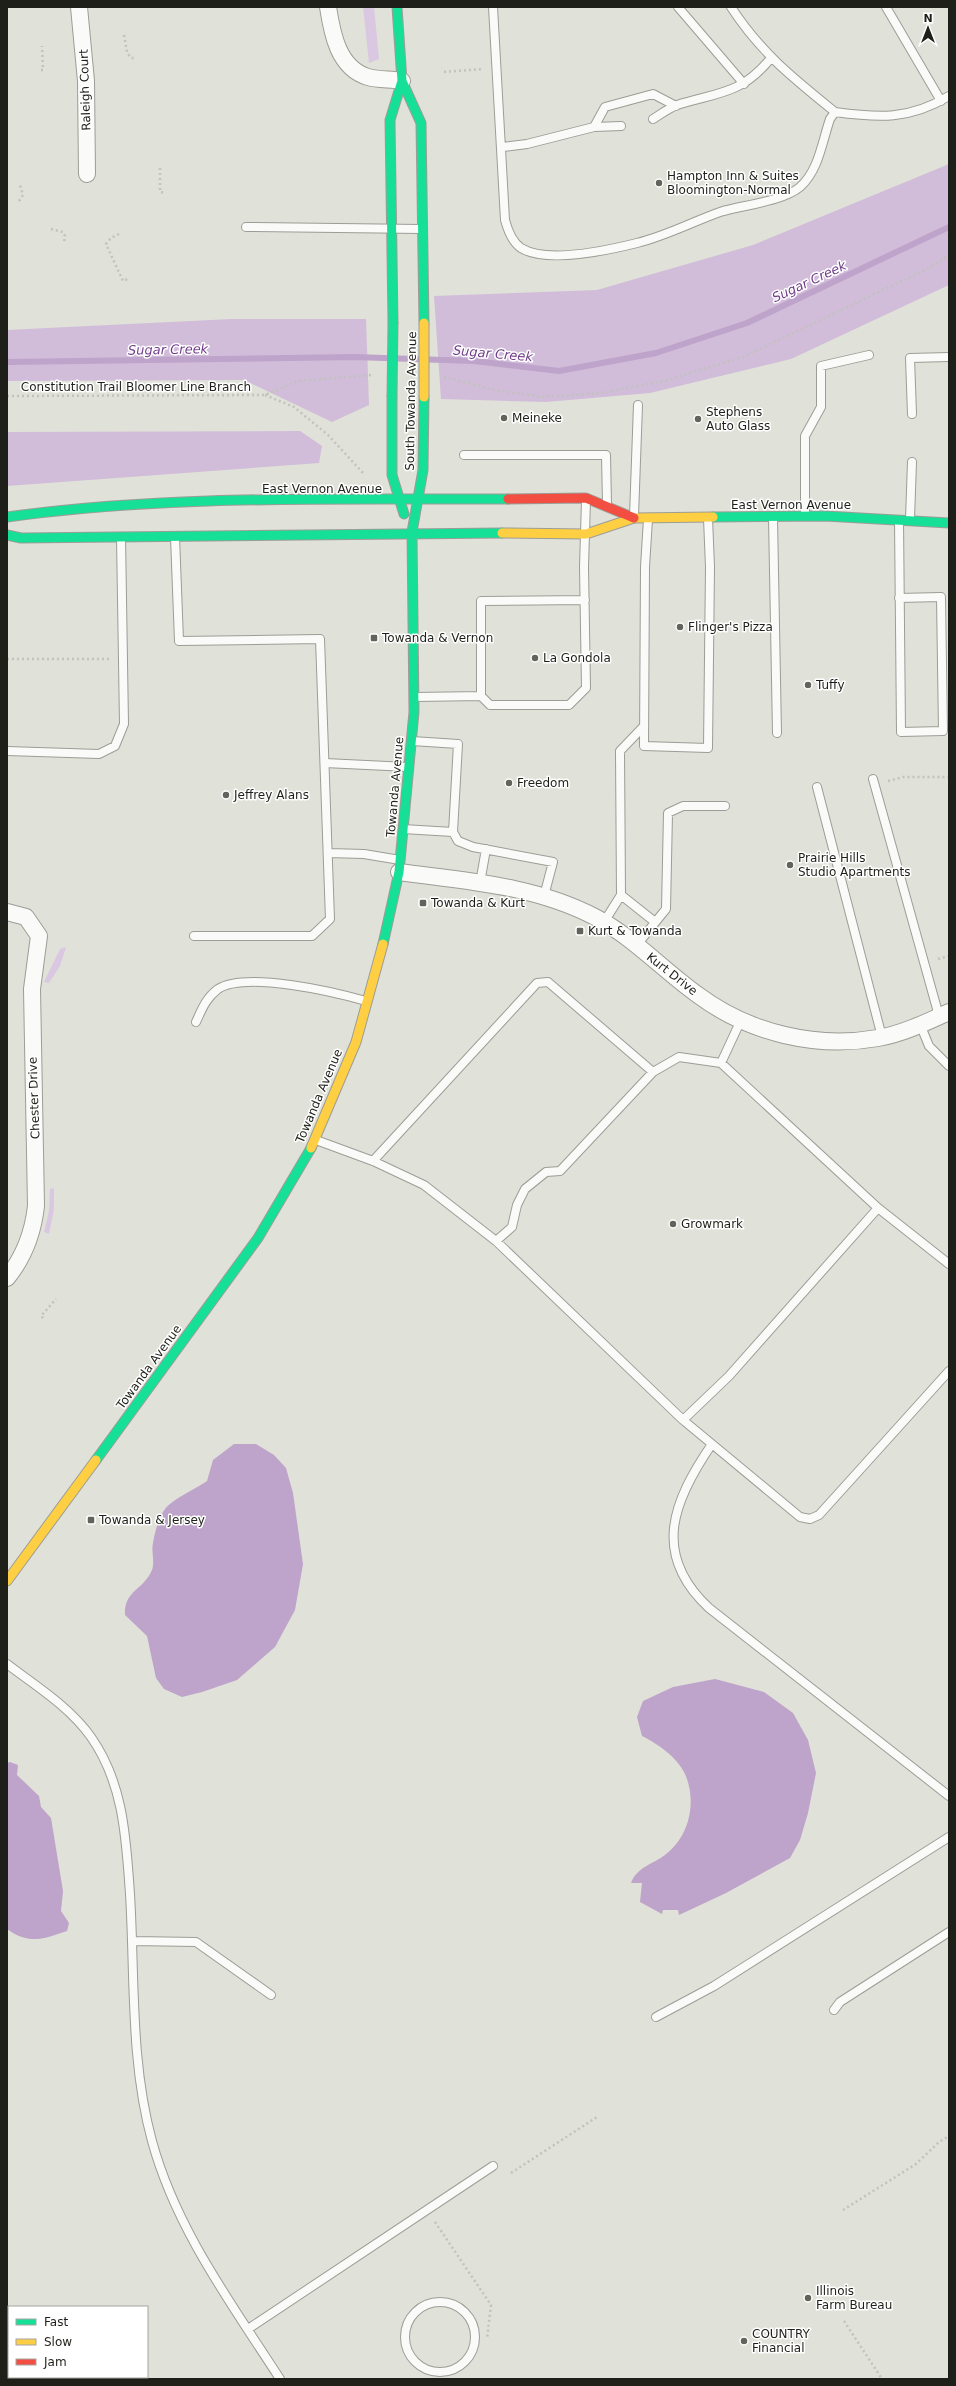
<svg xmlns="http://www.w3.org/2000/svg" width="956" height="2386" font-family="'DejaVu Sans',sans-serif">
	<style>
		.green { fill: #dac7e1 }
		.forest { fill: #d1bcda }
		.water { fill: #bea3ca }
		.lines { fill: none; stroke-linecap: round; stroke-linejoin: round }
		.stream { stroke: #bea3ca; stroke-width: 6 }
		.lane-casing { stroke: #9c9d96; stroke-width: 10 }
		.street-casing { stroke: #9c9d96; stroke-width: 18 }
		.fast-casing { stroke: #9c9d96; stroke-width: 11 }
		.slow-casing { stroke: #9c9d96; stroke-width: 11 }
		.jam-casing { stroke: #9c9d96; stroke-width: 11 }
		.path { stroke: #c2c2be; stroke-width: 2.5; stroke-dasharray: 2 3; stroke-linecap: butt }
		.lane { stroke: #fafaf9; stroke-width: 8 }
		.street { stroke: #fafaf9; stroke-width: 16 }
		.fast { stroke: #16e098; stroke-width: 9 }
		.slow { stroke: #ffcf43; stroke-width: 9 }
		.jam { stroke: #f24e42; stroke-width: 9 }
		.fast-bridge-casing { stroke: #9c9d96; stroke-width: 11; stroke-linecap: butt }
		.slow-bridge-casing { stroke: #9c9d96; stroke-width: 11; stroke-linecap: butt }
		.fast-bridge { stroke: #16e098; stroke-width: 9 }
		.slow-bridge { stroke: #ffcf43; stroke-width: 9 }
		.poi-dot { fill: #63635c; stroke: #fff; stroke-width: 1.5 }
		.labels { text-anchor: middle; stroke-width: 3; stroke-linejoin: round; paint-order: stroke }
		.street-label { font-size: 12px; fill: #1f1f19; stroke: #fff }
		.poi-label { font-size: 12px; fill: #1f1f19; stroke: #fff; text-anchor: start }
		.water-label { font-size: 13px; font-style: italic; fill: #713e89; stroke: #fff }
	</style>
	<rect width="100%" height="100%" fill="#e0e1d8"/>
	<path class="green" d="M 363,7 L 374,7 L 379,59 L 369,63 Z
		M 66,947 L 60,966 L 49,983 L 44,982 L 60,949 Z
		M 54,1188 L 54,1209 L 49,1234 L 44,1232 L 49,1211 L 50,1189 Z"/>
	<path class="forest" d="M 949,164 L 949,285 L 791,359 L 650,393 L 546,402 L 441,399 L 434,296 L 597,290 L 753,245 Z
		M 232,319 L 366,319 L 369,405 L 332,422 L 244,380 L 7,381 L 7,330 Z
		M 300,431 L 322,446 L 319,463 L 7,486 L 7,432 Z"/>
	<path class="water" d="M 234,1444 L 256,1444 L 274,1455 L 286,1468 L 293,1493 L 303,1564 L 295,1610 L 275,1647 L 237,1680 L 202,1692 L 182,1697 L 164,1689 L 156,1678 L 147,1636 L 125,1615 C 124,1590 143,1591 152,1570 C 155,1562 151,1551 153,1543 C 155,1531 160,1511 170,1504 C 181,1495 195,1489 207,1481 L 213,1460 Z
		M 715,1679 L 764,1692 L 793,1713 L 808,1740 L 816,1773 L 808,1813 L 800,1840 L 790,1858 L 726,1893 L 679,1915 L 678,1910 L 663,1910 L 662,1914 L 640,1902 L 642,1883 L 631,1883 C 637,1867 653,1864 665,1855 C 690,1836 697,1801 685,1774 C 677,1757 658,1744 642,1736 L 637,1717 L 643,1701 L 673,1687 Z
		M 10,1762 L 18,1765 L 17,1775 L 39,1796 L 41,1807 L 51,1818 L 63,1891 L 61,1911 L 69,1923 L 67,1931 C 43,1939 29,1945 7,1929 L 7,1763 Z"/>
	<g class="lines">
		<path class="stream" d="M 7,362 L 354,357 L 474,361 L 559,371 L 656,353 L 747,323 L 949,227"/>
		<defs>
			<path id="lane" d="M 493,7 L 505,220 C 508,231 512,242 521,248 C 547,264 609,250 637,243 C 666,236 692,222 720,212 C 742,205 782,202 800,187 C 819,170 822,142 830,119 L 835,112 C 879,118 909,120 949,96
				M 678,7 L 744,84
				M 731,7 C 761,53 793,78 835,112
				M 886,7 L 941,101
				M 653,119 C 661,114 669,108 677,105 C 718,92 741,95 771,58
				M 594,127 L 621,126
				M 503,147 L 527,144 L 594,127 L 605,107 L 653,94 L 676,106
				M 246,227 L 421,229
				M 912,414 L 910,358 L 949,357
				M 464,455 L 606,455 L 607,504
				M 805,515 L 805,436 L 821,407 L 821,366 L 869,355
				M 634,516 L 638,405
				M 773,517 L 777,733
				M 648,519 L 645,567 L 644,746 L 708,748 L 710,567 L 708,518
				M 910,519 L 912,462
				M 899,520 L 901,732 L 943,731 L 941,597 L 899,598
				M 175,537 L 179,641 L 320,639 L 330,919 L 312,936 L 194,936
				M 481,696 L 481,601 L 585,600
				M 415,697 L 481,696 L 490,705 L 569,705 L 586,688 L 584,567 L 586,500
				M 7,751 L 99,754 L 115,746 L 124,724 L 121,537
				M 325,763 L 408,767
				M 873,779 L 939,1016
				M 817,787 L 882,1037
				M 403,829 L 453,832 L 458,744 L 412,741
				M 453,832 L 458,841 L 473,847 L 553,862 L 544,896
				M 328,853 L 364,854 L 400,860
				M 480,883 L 486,849
				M 621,895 L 655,922
				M 604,922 L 621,895 L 620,751 L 644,726
				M 636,946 L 666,909 L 668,813 L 683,806 L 725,806
				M 741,1020 L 721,1063 L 679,1057 L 653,1072 L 560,1171 L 546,1172 L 525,1189 L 517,1205 L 512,1227 L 496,1241 L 683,1420 L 800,1517 L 810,1519 L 819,1515 L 949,1371
				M 196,1022 C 202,1009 206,998 218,989 C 246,971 334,992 366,1001
				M 920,1024 L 929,1046 L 949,1066
				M 316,1140 L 373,1161 L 424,1185 L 496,1241
				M 373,1161 L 537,983 L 548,982 L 653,1072
				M 878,1208 L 949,1264
				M 683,1420 L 729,1376 L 878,1208 L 721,1063
				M 712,1444 C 673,1501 651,1554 709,1608 L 949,1796
				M 7,1664 C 36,1686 70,1707 91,1737 C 124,1784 126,1839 130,1894 C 135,1976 130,2061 152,2141 C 176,2229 231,2303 280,2379
				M 133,1941 L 196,1942 L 271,1995
				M 834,2010 L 840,2002 L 949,1932
				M 656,2017 L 714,1986 L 949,1837
				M405 2337a35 35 0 1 1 70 0a35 35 0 1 1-70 0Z
				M 248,2329 L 493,2166"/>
			<path id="street" d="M 79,7 L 86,81 L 87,174
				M 328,7 C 332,33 338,68 368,77 C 378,80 391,79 402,81
				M 399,872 C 465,881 534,885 595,917 C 633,937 663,970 698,995 C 749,1033 816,1049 878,1038 C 902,1034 927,1022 949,1012
				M 7,912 L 26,917 L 39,936 L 32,989 L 36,1206 C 33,1233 24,1257 7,1278"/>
			<path id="fast" d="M 402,81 L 421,123 L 424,323
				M 393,322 L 390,120 L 402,81 L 397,7
				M 392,397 L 392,475 L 404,514
				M 7,517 C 173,494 341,500 508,499
				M 713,517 L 825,516 L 949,523
				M 7,535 L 21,538 L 502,533
				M 383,944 L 399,872 L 414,712 L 412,532 L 423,470 L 424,397
				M 96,1460 L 258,1238 L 311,1148"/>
			<path id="slow" d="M 502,533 L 586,534 L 634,518 L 713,517
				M 311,1148 L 356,1042 L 383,944
				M 7,1581 L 96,1460"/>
			<path id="jam" d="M 508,499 L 586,498 L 634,518"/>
		</defs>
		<use href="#lane" class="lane-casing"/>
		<use href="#street" class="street-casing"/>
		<use href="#fast" class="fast-casing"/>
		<use href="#slow" class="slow-casing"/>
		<use href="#jam" class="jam-casing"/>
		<path class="path" d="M 124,35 L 127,52 L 131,58 L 135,58
			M 41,70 L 43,70 L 42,46
			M 444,72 L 483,69
			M 160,168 L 160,192 L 165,193
			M 19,201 L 23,195 L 20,185
			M 51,229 L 63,232 L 65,236 L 64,243
			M 119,234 L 111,238 L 106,244 L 123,281 L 130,278
			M 444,377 L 500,391 L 544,397 L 601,393 L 664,381 L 743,357 L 929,268 L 949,255
			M 265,395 L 294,407 L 328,435 L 364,474
			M 7,396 L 265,395 L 298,381 L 371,375
			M 7,659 L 110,659
			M 888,781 L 903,777 L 949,777
			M 938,959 L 949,956
			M 43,1318 L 41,1316 L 56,1299
			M 511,2173 L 597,2117
			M 843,2210 L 916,2164 L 939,2142 L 949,2136
			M 435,2222 L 491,2305 L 487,2339
			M 844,2321 L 882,2379"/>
		<use href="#lane" class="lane"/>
		<use href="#street" class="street"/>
		<use href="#fast" class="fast"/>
		<use href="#slow" class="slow"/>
		<use href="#jam" class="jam"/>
		<defs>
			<path id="fast-bridge" d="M 392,397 L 393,322"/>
			<path id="slow-bridge" d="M 424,323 L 424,397"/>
		</defs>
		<use href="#fast-bridge" class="fast-bridge-casing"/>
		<use href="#slow-bridge" class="slow-bridge-casing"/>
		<use href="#fast-bridge" class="fast-bridge"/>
		<use href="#slow-bridge" class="slow-bridge"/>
	</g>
	<g class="poi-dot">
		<circle cx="659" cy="183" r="4"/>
		<circle cx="504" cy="418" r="4"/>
		<circle cx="698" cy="419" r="4"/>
		<circle cx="680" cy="627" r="4"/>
		<rect x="370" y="634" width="8" height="8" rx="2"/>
		<circle cx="535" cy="658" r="4"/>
		<circle cx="808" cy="685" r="4"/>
		<circle cx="509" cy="783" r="4"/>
		<circle cx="226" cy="795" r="4"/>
		<circle cx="790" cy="865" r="4"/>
		<rect x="419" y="899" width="8" height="8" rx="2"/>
		<rect x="576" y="927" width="8" height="8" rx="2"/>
		<circle cx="673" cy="1224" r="4"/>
		<rect x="87" y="1516" width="8" height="8" rx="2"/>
		<circle cx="808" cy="2298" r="4"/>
		<circle cx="744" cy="2341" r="4"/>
	</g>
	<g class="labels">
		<g class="street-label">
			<text transform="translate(85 90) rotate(-92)" y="4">Raleigh Court</text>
			<text x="136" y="391">Constitution Trail Bloomer Line Branch</text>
			<text transform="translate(411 401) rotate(-89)" y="4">South Towanda Avenue</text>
			<text x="322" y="493">East Vernon Avenue</text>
			<text x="791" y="509">East Vernon Avenue</text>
			<text transform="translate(395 787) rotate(-85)" y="4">Towanda Avenue</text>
			<text transform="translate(672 974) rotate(38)" y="4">Kurt Drive</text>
			<text transform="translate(319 1096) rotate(-67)" y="4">Towanda Avenue</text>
			<text transform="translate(34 1098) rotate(-92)" y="4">Chester Drive</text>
			<text transform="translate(149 1367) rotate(-54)" y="4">Towanda Avenue</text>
		</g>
		<g class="poi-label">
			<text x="667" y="180">Hampton Inn &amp; Suites<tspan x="667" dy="14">Bloomington-Normal</tspan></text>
			<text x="706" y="416">Stephens<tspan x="706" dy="14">Auto Glass</tspan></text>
			<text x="512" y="422">Meineke</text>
			<text x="688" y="631">Flinger's Pizza</text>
			<text x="382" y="642">Towanda &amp; Vernon</text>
			<text x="543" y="662">La Gondola</text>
			<text x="816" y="689">Tuffy</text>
			<text x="517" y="787">Freedom</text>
			<text x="234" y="799">Jeffrey Alans</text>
			<text x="798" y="862">Prairie Hills<tspan x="798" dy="14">Studio Apartments</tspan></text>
			<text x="431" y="907">Towanda &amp; Kurt</text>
			<text x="588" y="935">Kurt &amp; Towanda</text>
			<text x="681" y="1228">Growmark</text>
			<text x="99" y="1524">Towanda &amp; Jersey</text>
			<text x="816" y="2295">Illinois<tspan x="816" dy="14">Farm Bureau</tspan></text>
			<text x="752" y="2338">COUNTRY<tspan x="752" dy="14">Financial</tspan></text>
		</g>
		<g class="water-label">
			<text transform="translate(809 281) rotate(-25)" y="5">Sugar Creek</text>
			<text transform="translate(168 349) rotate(-1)" y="5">Sugar Creek</text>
			<text transform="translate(493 353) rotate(5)" y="5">Sugar Creek</text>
		</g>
	</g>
	<rect width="956" height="2386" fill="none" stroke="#1f1f19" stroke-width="16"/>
	<rect x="8" y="2306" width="140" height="72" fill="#ffffff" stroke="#a5a5a3"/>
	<rect x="16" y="2319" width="20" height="6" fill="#16e098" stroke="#a5a5a3"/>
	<text x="44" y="2326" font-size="12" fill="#1f1f19">Fast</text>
	<rect x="16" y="2339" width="20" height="6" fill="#ffcf43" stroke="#a5a5a3"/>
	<text x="44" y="2346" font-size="12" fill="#1f1f19">Slow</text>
	<rect x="16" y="2359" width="20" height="6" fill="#f24e42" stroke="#a5a5a3"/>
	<text x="44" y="2366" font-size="12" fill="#1f1f19">Jam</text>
	<g transform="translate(928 28)" stroke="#ffffff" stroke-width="3" paint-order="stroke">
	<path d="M0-3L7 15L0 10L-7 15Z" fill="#1f1f19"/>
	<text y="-6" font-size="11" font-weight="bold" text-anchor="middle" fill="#1f1f19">N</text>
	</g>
</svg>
